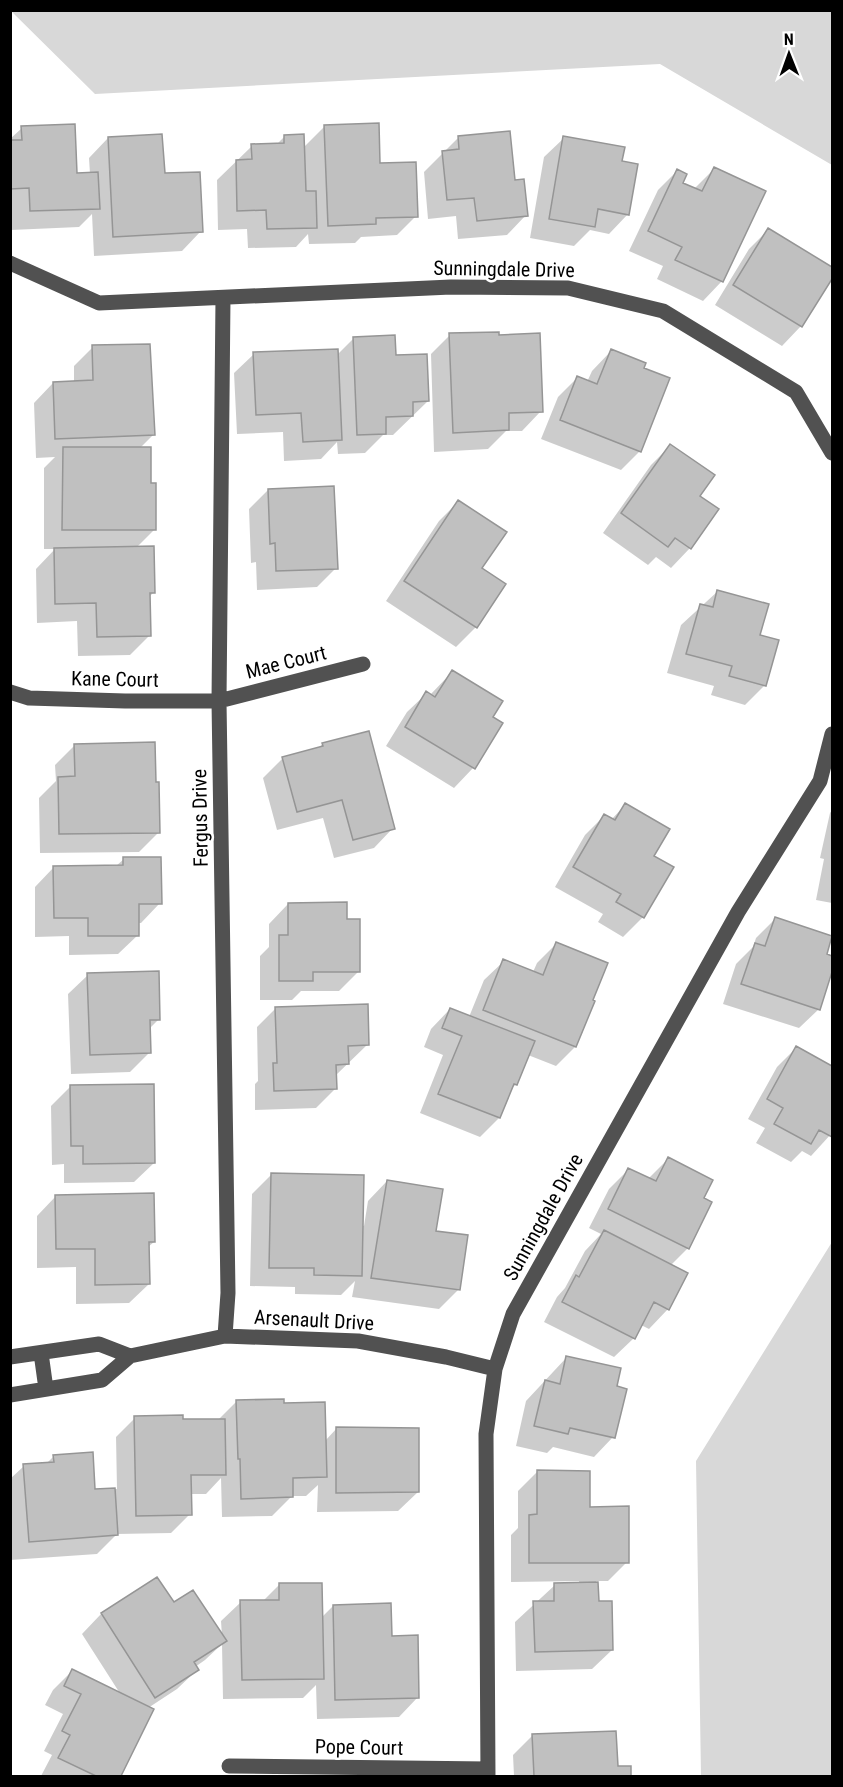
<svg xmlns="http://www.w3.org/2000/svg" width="843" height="1787" font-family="'Roboto Condensed',sans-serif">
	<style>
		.green { fill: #d8d8d8 }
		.shadow { fill: #0003 }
		.building { fill: #c0c0c0; stroke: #959595; stroke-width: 1.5 }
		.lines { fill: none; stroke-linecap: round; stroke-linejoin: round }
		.minor { stroke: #515151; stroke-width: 15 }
		.labels { text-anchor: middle; stroke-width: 5; stroke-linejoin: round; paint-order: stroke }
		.street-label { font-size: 20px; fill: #000; stroke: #fff }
	</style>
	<rect width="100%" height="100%" fill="#fff"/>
	<path class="green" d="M 11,11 L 832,11 L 832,165 L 660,64 L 95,94 Z
		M 832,1242 L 832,1776 L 701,1776 L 696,1461 Z"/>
	<path class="shadow" d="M 325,126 L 379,164 L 416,216 L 397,235 L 361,237 L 355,243 L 309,244 L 308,234 L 296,247 L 248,248 L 247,229 L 218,230 L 217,180 L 252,146 L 276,145 L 285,136 L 303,148 Z
		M 22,128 L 75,174 L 90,174 L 89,158 L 108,138 L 163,175 L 201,231 L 182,251 L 94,256 L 92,214 L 79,227 L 11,230 L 10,139 Z
		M 458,138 L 514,181 L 526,215 L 507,235 L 458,239 L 456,216 L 428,219 L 424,172 Z
		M 564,138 L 620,162 L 628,214 L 609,234 L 590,230 L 574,246 L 530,238 L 544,157 Z
		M 714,169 L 722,281 L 703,301 L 657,279 L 663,266 L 629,251 L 658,190 L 677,171 L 681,183 L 694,189 Z
		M 768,230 L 832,269 L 832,276 L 801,326 L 782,346 L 715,305 L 749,249 Z
		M 450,335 L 541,411 L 522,431 L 506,431 L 488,449 L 434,452 L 431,354 Z
		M 354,338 L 394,357 L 428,401 L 393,435 L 383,435 L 365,453 L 338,454 L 337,442 L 321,459 L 284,461 L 283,432 L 237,434 L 234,373 L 254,354 L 337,355 Z
		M 93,347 L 153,435 L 139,449 L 149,485 L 154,530 L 137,547 L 154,592 L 149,597 L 149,636 L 130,655 L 78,656 L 77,621 L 37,623 L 36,569 L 55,549 L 44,549 L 44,468 L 55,457 L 36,458 L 34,403 L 53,383 L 74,383 L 74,366 Z
		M 611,351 L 642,369 L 640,451 L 621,470 L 541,439 L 558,397 L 577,378 L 587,382 L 592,371 Z
		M 670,446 L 698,496 L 717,510 L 690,548 L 671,568 L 656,557 L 648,565 L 603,533 L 651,465 Z
		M 268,490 L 336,568 L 317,587 L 257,590 L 256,562 L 251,563 L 249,509 Z
		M 458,502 L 480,568 L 504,584 L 476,627 L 456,647 L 386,601 L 439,521 Z
		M 718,591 L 758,636 L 765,685 L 745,705 L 711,695 L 714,686 L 667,673 L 681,625 Z
		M 452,672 L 491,717 L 501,723 L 473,768 L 454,788 L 386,746 L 407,712 L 427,693 L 430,695 Z
		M 323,744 L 393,828 L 374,848 L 334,858 L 323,818 L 277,830 L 263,778 L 283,758 L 317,749 Z
		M 75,745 L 155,783 L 159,832 L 139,852 L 40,853 L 39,798 L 56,781 L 55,765 Z
		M 625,805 L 652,856 L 672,868 L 643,917 L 623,937 L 598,922 L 603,914 L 555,887 L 585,835 L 604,816 L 611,820 Z
		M 832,810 L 832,903 L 816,900 L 824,859 L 820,858 L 830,813 Z
		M 124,859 L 160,903 L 141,923 L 137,923 L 138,935 L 118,954 L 69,955 L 69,936 L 35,937 L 35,887 L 54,867 L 116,866 Z
		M 288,904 L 345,920 L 359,971 L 339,991 L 301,991 L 292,1000 L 260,1000 L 260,956 L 269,947 L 269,924 Z
		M 775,919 L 825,955 L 832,958 L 832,967 L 819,1009 L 799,1028 L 723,1004 L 736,964 L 753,947 L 756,938 Z
		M 556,944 L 575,1047 L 556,1066 L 528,1055 L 516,1084 L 510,1090 L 499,1118 L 480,1137 L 420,1113 L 443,1055 L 424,1047 L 431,1029 L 450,1009 L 469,1017 L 484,980 L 504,961 L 533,972 L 537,963 Z
		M 88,975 L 159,1019 L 149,1029 L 150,1052 L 130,1072 L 71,1074 L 68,994 Z
		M 276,1008 L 367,1045 L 335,1076 L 336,1088 L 316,1108 L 255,1110 L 255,1084 L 258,1081 L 257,1027 Z
		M 796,1048 L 832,1068 L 832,1133 L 811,1156 L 802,1151 L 791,1162 L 756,1143 L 765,1128 L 748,1119 L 777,1067 Z
		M 70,1087 L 154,1163 L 134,1182 L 64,1183 L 64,1164 L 52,1165 L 51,1106 Z
		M 668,1159 L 702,1199 L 710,1203 L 688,1248 L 671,1265 L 668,1309 L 649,1329 L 641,1325 L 634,1338 L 614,1357 L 544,1322 L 557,1297 L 565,1288 L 585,1251 L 601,1234 L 589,1228 L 609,1189 L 629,1169 L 648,1179 Z
		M 271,1175 L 364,1226 L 368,1201 L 387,1181 L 434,1232 L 458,1290 L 439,1309 L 352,1297 L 355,1281 L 341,1295 L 295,1294 L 295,1287 L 250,1286 L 252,1194 Z
		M 56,1196 L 154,1242 L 148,1247 L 149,1284 L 129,1303 L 76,1304 L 76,1267 L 37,1268 L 37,1216 Z
		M 567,1357 L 615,1387 L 613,1437 L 594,1457 L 553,1447 L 547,1453 L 516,1446 L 526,1401 Z
		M 237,1401 L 282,1405 L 325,1441 L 337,1428 L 418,1492 L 398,1511 L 317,1512 L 318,1485 L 306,1496 L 292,1496 L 272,1516 L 222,1517 L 221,1478 L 206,1494 L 190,1494 L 190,1514 L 171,1533 L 117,1534 L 97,1554 L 10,1560 L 10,1479 L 24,1466 L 46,1464 L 54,1456 L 94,1491 L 117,1489 L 116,1437 L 135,1418 L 182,1421 L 218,1420 Z
		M 537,1472 L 589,1508 L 627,1562 L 608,1581 L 596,1581 L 597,1603 L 612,1650 L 592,1669 L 516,1671 L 515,1622 L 555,1585 L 579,1584 L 579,1581 L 511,1582 L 511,1535 L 518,1528 L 518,1491 Z
		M 157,1579 L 173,1604 L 222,1636 L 221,1621 L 241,1602 L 263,1601 L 279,1585 L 321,1618 L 333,1606 L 390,1638 L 418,1697 L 399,1717 L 317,1719 L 316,1685 L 303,1698 L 223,1699 L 222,1644 L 205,1660 L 195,1667 L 197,1670 L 177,1689 L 148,1708 L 152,1710 L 119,1776 L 41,1776 L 52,1755 L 44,1751 L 63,1714 L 45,1705 L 53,1690 L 72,1671 L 121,1695 L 82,1634 L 101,1614 Z
		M 533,1735 L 616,1768 L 630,1767 L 630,1776 L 514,1776 L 513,1755 Z"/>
	<path class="building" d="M 379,123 L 380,163 L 416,162 L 418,217 L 376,218 L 376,224 L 328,226 L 324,125 Z
		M 75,124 L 77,173 L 98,172 L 100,209 L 30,211 L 29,188 L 10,189 L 10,140 L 22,140 L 21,126 Z
		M 510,131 L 515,180 L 524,179 L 528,216 L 477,221 L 474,198 L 447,200 L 442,151 L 459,149 L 458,136 Z
		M 162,134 L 165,173 L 200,172 L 203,232 L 113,237 L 108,137 Z
		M 304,134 L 306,191 L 316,191 L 317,228 L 267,229 L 266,210 L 237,211 L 236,160 L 252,159 L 251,144 L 284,143 L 284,135 Z
		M 563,136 L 625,147 L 622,161 L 638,164 L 629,215 L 598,209 L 595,227 L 549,219 Z
		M 714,167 L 766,191 L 723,282 L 675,260 L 682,247 L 648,231 L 677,169 L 687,174 L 683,183 L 702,191 Z
		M 768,228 L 832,267 L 832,279 L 802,327 L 733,285 Z
		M 499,332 L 499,335 L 540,333 L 543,412 L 509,413 L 509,430 L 453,433 L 449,333 Z
		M 395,335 L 396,355 L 427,354 L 429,401 L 413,402 L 413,416 L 386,417 L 386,434 L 357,435 L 353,337 Z
		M 150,344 L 155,435 L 55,439 L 53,382 L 93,380 L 92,345 Z
		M 338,349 L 342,440 L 303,442 L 301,413 L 256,415 L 253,352 Z
		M 611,349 L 646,363 L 644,368 L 670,378 L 641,452 L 560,420 L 577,376 L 597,384 Z
		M 670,444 L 715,475 L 700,496 L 719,509 L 691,549 L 675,538 L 668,547 L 621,513 Z
		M 63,447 L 151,447 L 151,483 L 156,483 L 156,530 L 62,530 Z
		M 334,486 L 338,569 L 276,571 L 275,543 L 270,544 L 268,489 Z
		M 458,500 L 507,532 L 482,568 L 506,584 L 477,628 L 404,581 Z
		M 154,546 L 155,593 L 150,593 L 151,636 L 97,637 L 96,603 L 55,604 L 54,548 Z
		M 717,590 L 769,604 L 760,635 L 779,640 L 766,686 L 729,676 L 732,666 L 686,654 L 700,604 L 713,607 Z
		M 452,670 L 503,701 L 493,717 L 503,723 L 475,769 L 405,727 L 426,691 L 435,697 Z
		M 369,731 L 395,829 L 353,840 L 342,800 L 297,812 L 282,757 L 323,746 L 322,743 Z
		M 155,742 L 156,782 L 159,782 L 160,833 L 59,834 L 58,777 L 75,776 L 74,744 Z
		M 625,803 L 670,829 L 654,856 L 674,867 L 644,918 L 616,902 L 621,894 L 573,867 L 604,814 L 615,820 Z
		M 123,857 L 161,857 L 162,904 L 139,904 L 139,936 L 88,936 L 88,918 L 54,918 L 53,866 L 123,865 Z
		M 347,902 L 347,919 L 360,919 L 360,972 L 313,972 L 313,981 L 279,981 L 279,935 L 288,935 L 288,903 Z
		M 775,917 L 832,936 L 827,954 L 832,956 L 832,972 L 820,1010 L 741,984 L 755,943 L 765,946 Z
		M 556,942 L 608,963 L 593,1000 L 595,1001 L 576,1047 L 483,1010 L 503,959 L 543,975 Z
		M 159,971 L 160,1020 L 150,1020 L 151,1053 L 90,1055 L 87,973 Z
		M 368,1004 L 369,1045 L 348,1046 L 349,1064 L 336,1065 L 337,1089 L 274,1091 L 273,1063 L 277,1063 L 275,1007 Z
		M 450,1008 L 535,1041 L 517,1085 L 514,1084 L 500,1118 L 438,1094 L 462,1036 L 442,1028 Z
		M 796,1046 L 832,1066 L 832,1137 L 819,1130 L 811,1144 L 774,1124 L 783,1108 L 767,1099 Z
		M 154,1084 L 155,1163 L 83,1164 L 83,1146 L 71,1146 L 70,1085 Z
		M 668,1157 L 713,1180 L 704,1198 L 712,1202 L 689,1249 L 608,1209 L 628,1168 L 656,1181 Z
		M 271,1173 L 364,1175 L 362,1276 L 314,1275 L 314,1268 L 269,1268 Z
		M 387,1180 L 443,1189 L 436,1231 L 468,1235 L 460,1290 L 371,1278 Z
		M 154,1193 L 155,1242 L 149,1242 L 150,1284 L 95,1285 L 95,1249 L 56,1249 L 55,1195 Z
		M 604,1230 L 688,1273 L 669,1310 L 654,1302 L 635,1339 L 562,1302 L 576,1275 L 579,1277 Z
		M 566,1356 L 621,1368 L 617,1386 L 627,1389 L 615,1438 L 570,1428 L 568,1434 L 534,1426 L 545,1380 L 560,1384 Z
		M 284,1399 L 284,1403 L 325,1402 L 327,1477 L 293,1478 L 293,1497 L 241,1499 L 240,1459 L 238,1459 L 236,1400 Z
		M 183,1415 L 183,1419 L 225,1419 L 226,1475 L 191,1475 L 192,1515 L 136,1516 L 134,1416 Z
		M 336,1427 L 419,1428 L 419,1492 L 336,1493 Z
		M 93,1452 L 95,1489 L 115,1488 L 118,1535 L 29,1542 L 23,1464 L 54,1462 L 53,1455 Z
		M 537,1470 L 590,1471 L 590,1507 L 629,1506 L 629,1563 L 529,1563 L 529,1515 L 537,1514 Z
		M 157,1577 L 174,1602 L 193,1590 L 227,1641 L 194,1662 L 199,1670 L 155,1698 L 101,1613 Z
		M 598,1582 L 599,1601 L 612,1601 L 613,1650 L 535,1652 L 533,1601 L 554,1601 L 554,1583 Z
		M 279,1583 L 322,1583 L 324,1679 L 242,1680 L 240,1600 L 279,1600 Z
		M 391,1603 L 392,1636 L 418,1635 L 419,1698 L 335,1700 L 333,1605 Z
		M 72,1669 L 154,1709 L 121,1776 L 96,1776 L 58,1758 L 70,1735 L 62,1731 L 81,1694 L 64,1686 Z
		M 616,1731 L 618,1766 L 631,1766 L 631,1776 L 534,1776 L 532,1734 Z"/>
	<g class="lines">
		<path class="minor" d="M 10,263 L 99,303 L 451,287 L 568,288 L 663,311 L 796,392 L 832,453
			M 223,298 L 219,701 L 228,1293 L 225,1336
			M 10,692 L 29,698 L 125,701 L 219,701 L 363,664
			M 41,1353 L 46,1389
			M 10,1357 L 99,1344 L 130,1356
			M 10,1395 L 102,1380 L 130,1356 L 225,1336 L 358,1341 L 446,1357 L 495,1369
			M 229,1766 L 488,1769
			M 488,1776 L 486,1434 L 495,1369 L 513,1314 L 738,912 L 820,781 L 832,734"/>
	</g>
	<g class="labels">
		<g class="street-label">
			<text transform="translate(504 269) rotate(1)" y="7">Sunningdale Drive</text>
			<text transform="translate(286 662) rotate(-14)" y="7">Mae Court</text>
			<text transform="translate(115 679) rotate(1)" y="7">Kane Court</text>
			<text transform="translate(200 818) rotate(-91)" y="7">Fergus Drive</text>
			<text transform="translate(543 1217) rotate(-61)" y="7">Sunningdale Drive</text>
			<text transform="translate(314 1320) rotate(3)" y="7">Arsenault Drive</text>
			<text transform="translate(359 1747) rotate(1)" y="7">Pope Court</text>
		</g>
	</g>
	<rect width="843" height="1787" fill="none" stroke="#000000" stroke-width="24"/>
	<g transform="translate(789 54) rotate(359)" stroke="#ffffff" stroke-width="4.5" paint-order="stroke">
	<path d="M0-4.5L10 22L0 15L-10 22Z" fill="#000000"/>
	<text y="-9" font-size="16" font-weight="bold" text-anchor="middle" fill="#000000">N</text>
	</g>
</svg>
